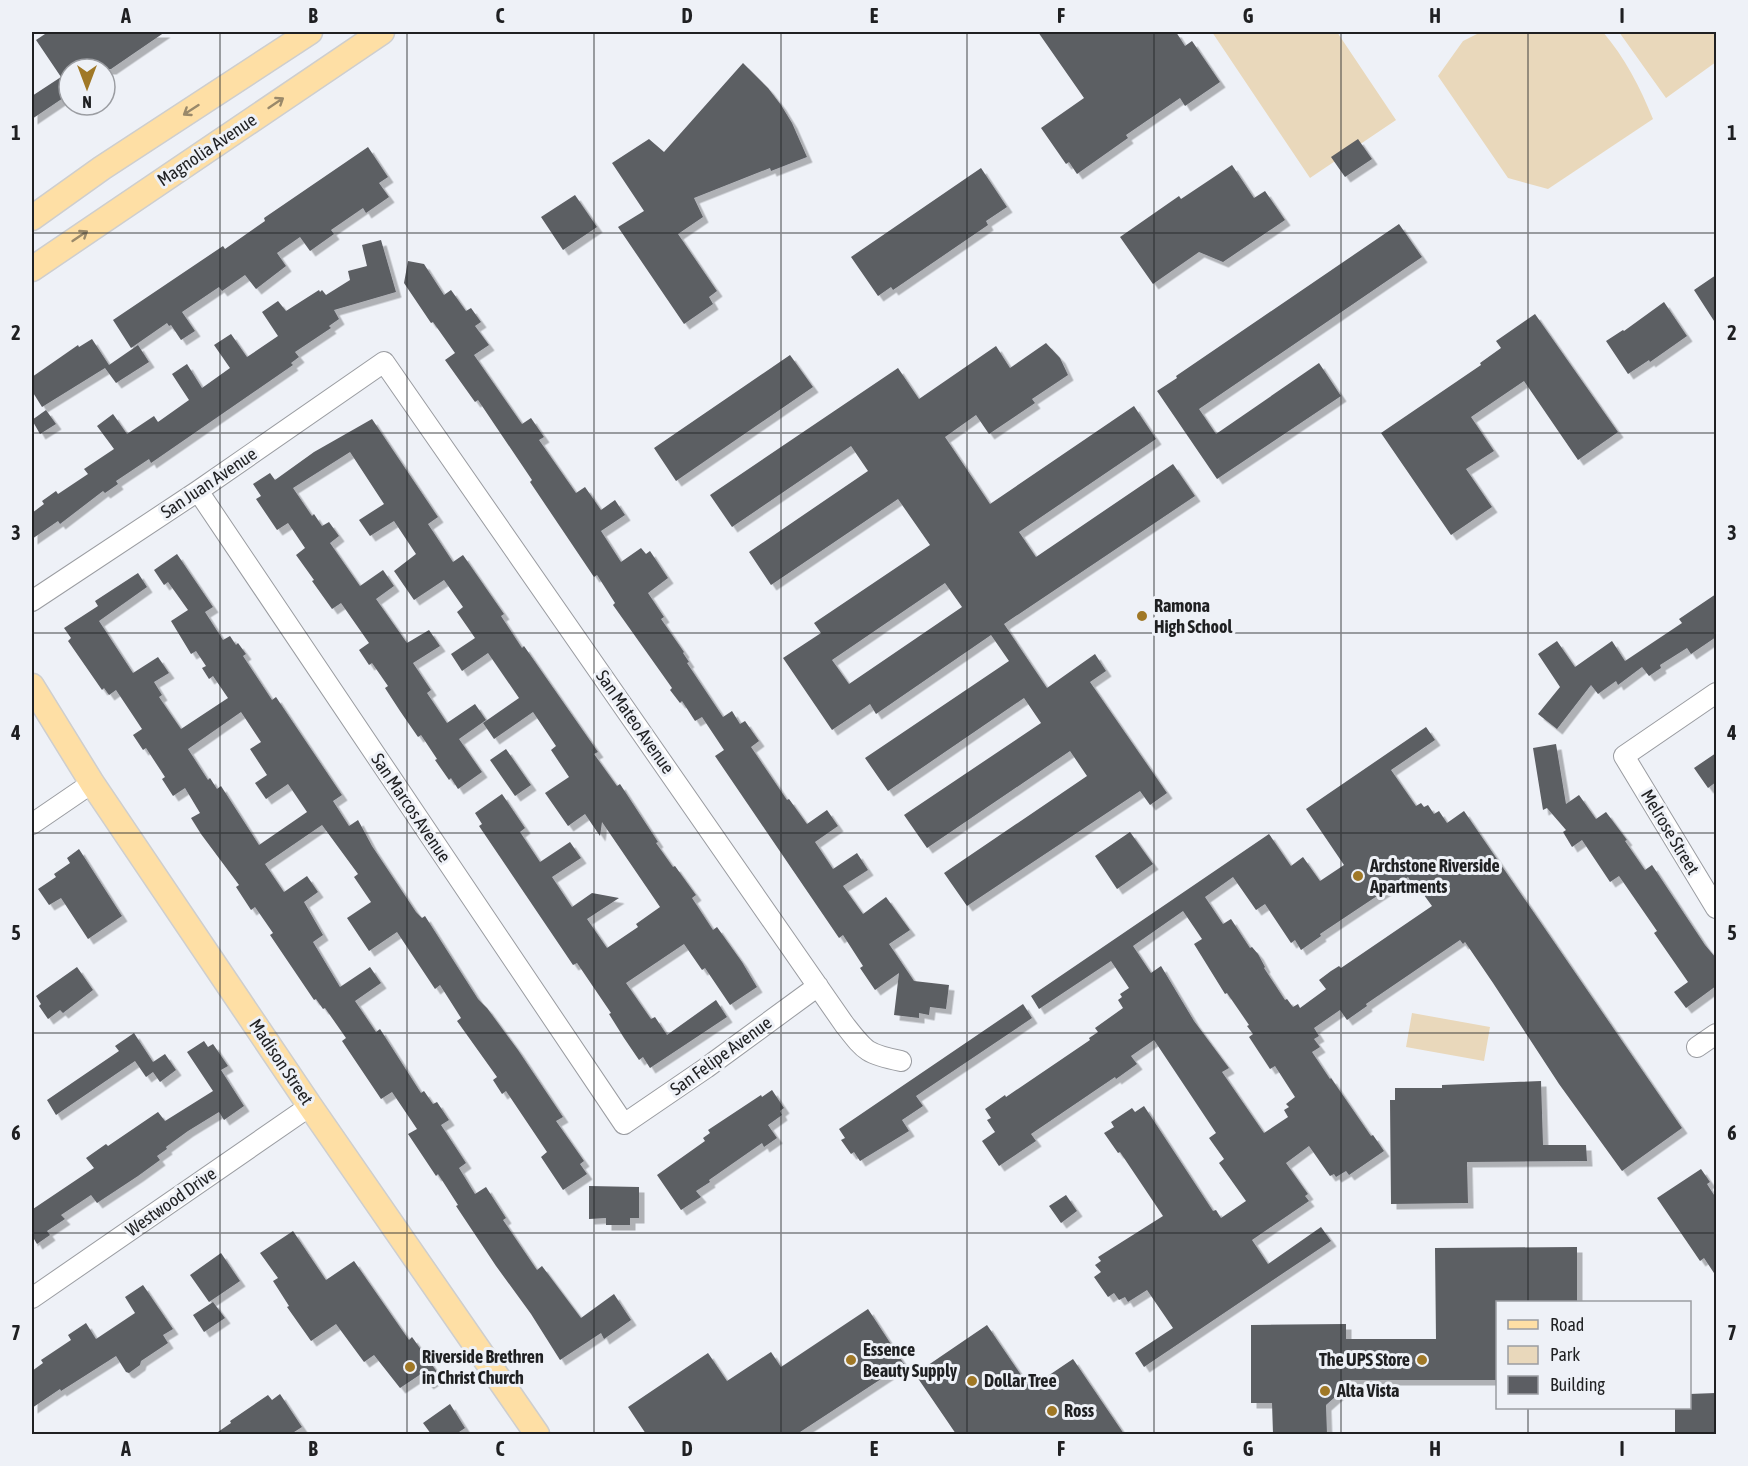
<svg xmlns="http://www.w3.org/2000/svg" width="1748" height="1466" font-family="'Asap Condensed',sans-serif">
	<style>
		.green { fill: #e9d8bb }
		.building { fill: #5c5e63; fill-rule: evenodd; filter: url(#shadow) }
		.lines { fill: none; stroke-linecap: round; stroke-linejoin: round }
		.minor-casing { stroke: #9a9ca1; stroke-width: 22 }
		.major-casing { stroke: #cecece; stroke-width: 27 }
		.minor { stroke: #fff; stroke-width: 20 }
		.major { stroke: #fedfa5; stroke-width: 24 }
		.oneway { stroke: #9a896a }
		.grid { fill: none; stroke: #1f2022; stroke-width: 1.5; stroke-opacity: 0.55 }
		.poi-dot { fill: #a07826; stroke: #eef1f7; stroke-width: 2 }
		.labels { text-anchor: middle; stroke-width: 6; stroke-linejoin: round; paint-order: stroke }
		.street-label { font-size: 18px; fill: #1f2022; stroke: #eef1f7 }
		.poi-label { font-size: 18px; font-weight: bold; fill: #1f2022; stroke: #eef1f7; text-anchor: start }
		.neatline { fill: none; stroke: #1f2022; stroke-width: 2 }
		.grid-label { font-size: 20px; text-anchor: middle; font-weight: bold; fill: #1f2022 }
	</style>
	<defs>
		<filter id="shadow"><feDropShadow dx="5.5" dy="5.5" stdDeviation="0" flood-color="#0004"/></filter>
	</defs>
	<rect width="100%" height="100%" fill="#eef1f7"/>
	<path class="green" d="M 1212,32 L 1337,32 L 1396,120 L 1310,178 Z
		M 1481,32 L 1603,32 C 1625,58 1640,87 1653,119 L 1548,189 L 1508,178 L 1438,76 L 1463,41 Z
		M 1619,32 L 1716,32 L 1716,62 L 1666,98 Z
		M 1412,1013 L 1490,1027 L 1484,1061 L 1406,1047 Z"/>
	<path class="building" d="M 48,32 L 165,32 L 111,69 L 69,69 L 69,94 L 32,119 L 32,96 L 61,77 L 36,40 Z
		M 1038,32 L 1176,32 L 1185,46 L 1192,41 L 1220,82 L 1185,106 L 1180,98 L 1126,135 L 1128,138 L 1077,174 L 1069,162 L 1066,164 L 1041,128 L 1084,98 Z
		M 743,63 L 768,88 L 781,105 L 792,123 L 807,157 L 771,171 L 770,168 L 694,198 L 703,217 L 678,234 L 717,291 L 709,297 L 713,304 L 684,324 L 618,227 L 644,211 L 612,163 L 649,139 L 664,152 Z
		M 1358,139 L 1372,159 L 1345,177 L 1331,157 Z
		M 368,147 L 388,177 L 379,183 L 389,197 L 366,213 L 363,208 L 331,230 L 334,234 L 310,251 L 300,237 L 277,253 L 286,266 L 256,289 L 245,275 L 222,291 L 219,287 L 182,312 L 195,331 L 181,340 L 171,325 L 169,326 L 167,323 L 131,348 L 113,320 L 223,246 L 225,249 L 265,221 L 264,218 Z
		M 1232,165 L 1254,198 L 1265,191 L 1285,220 L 1223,262 L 1199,252 L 1153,284 L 1120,237 L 1179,196 L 1181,199 Z
		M 981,168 L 1007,207 L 986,221 L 988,225 L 893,290 L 891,287 L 878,296 L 851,257 Z
		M 575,195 L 597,227 L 563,250 L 541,217 Z
		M 1399,224 L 1422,257 L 1199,409 L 1216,434 L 1319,363 L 1341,396 L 1217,479 L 1157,391 L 1177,378 L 1176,376 Z
		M 381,240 L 396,292 L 334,310 L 339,319 L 329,326 L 331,328 L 295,352 L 299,357 L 291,363 L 293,365 L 151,463 L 149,459 L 116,481 L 118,484 L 105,493 L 103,491 L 60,524 L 58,521 L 32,539 L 32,513 L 44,504 L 42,501 L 56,491 L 58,494 L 88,474 L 84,469 L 114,449 L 97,426 L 113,414 L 127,434 L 154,416 L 158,422 L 189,400 L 172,374 L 187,364 L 202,388 L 230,368 L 214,345 L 231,334 L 247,357 L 278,336 L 262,312 L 278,301 L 286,311 L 319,290 L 320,292 L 322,290 L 326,295 L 350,280 L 348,271 L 367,266 L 362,245 Z
		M 408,261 L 424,264 L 444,295 L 451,290 L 466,311 L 471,308 L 481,322 L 475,326 L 489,345 L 474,355 L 522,424 L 531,418 L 544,437 L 539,440 L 576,493 L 585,487 L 601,510 L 615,500 L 625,515 L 601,531 L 621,562 L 641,548 L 646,554 L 650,551 L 668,578 L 648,593 L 664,617 L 661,619 L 684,652 L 683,653 L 689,662 L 687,663 L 723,717 L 732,711 L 740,724 L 745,721 L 759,741 L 751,747 L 787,800 L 789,799 L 807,824 L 827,810 L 838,826 L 815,842 L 833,869 L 857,853 L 868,870 L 843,886 L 863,914 L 886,897 L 910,930 L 889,944 L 914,981 L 949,985 L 946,1009 L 930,1007 L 929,1015 L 919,1013 L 919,1018 L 894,1015 L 899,973 L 875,990 L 860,968 L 863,966 L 843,935 L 839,938 L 715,756 L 724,750 L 702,717 L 695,721 L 682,701 L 680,703 L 670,690 L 672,688 L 613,605 L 615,603 L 597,575 L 594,577 L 530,482 L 532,480 L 478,400 L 475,402 L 445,360 L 455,353 L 433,322 L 431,323 L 404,283 Z
		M 1716,275 L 1716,324 L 1694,290 Z
		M 1664,302 L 1687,336 L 1650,362 L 1649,360 L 1628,374 L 1606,341 L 1623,330 L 1624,331 Z
		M 1535,314 L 1618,432 L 1578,460 L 1524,381 L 1471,417 L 1494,451 L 1466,469 L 1492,507 L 1451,535 L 1381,433 L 1481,365 L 1480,363 L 1501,348 L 1496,341 Z
		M 92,339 L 109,365 L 138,345 L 149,362 L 116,383 L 105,368 L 42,407 L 32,391 L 32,377 L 78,345 L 79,347 Z
		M 1046,343 L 1060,358 L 1068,375 L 1032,399 L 1035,403 L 989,434 L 976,415 L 945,437 L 990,504 L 1134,406 L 1156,439 L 1019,532 L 1036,557 L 1173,464 L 1195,496 L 1004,624 L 1047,688 L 1095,654 L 1106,671 L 1090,682 L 1167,793 L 1150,805 L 1140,791 L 967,906 L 944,873 L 1087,776 L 1070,751 L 927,848 L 904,815 L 1041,723 L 1024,698 L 888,791 L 865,758 L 1009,661 L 991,635 L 876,714 L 870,704 L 832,730 L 783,658 L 821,633 L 814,623 L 930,545 L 898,499 L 771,585 L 749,552 L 868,471 L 851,446 L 732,527 L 710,495 L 898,368 L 919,399 L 996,346 L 1010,368 ZM 945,583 L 962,607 L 849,684 L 832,660 Z
		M 790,355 L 813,387 L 676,481 L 654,448 Z
		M 46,410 L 56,424 L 40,434 L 32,420 Z
		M 372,419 L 438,517 L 428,524 L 453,562 L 463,555 L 488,591 L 504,614 L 501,616 L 522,648 L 524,646 L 598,752 L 594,754 L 617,786 L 620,784 L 658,842 L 656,843 L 673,867 L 675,866 L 696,895 L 692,898 L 713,930 L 717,927 L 742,962 L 757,987 L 730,1005 L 705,968 L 702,970 L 684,944 L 626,983 L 651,1019 L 655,1017 L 667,1035 L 716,1000 L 727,1017 L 650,1068 L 643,1057 L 639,1060 L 624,1038 L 609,1014 L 611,1013 L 577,963 L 573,965 L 479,826 L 482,824 L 475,813 L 502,794 L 525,828 L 520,832 L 540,862 L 570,842 L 581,858 L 552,877 L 572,907 L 592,893 L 619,898 L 587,919 L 607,948 L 638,927 L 636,924 L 660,907 L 602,822 L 600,836 L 585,814 L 568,826 L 545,793 L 569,777 L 551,750 L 556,746 L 533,712 L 494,739 L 483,723 L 519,698 L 488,653 L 462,671 L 451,654 L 475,638 L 457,612 L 463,607 L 444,580 L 414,600 L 394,571 L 416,554 L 394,521 L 370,536 L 359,520 L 384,504 L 350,452 L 293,488 L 312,516 L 314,514 L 322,526 L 329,522 L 339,536 L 330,543 L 360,586 L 383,570 L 394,586 L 376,599 L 407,643 L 429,630 L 440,646 L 413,663 L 431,690 L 427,693 L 447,723 L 475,704 L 486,720 L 459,739 L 482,772 L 458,789 L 451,778 L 449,780 L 435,760 L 437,759 L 421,735 L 418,737 L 400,711 L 385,688 L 388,686 L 372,663 L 369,665 L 359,650 L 369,643 L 341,603 L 332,609 L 312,581 L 314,580 L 296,555 L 305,548 L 288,523 L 277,530 L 256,499 L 261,496 L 253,484 L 270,473 L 275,480 L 314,452 Z
		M 177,554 L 213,607 L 205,612 L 223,640 L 230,636 L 236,645 L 238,643 L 246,654 L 243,656 L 272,700 L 276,697 L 342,795 L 333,801 L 349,826 L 358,820 L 372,846 L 416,912 L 422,918 L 425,916 L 478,999 L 487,1008 L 518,1050 L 563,1117 L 556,1121 L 584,1161 L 580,1164 L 587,1174 L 563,1190 L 541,1157 L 547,1152 L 506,1091 L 502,1094 L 493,1080 L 497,1077 L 457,1021 L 461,1018 L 440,985 L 435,989 L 397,932 L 369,951 L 347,918 L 371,902 L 354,877 L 358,874 L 322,825 L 265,864 L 284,892 L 307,876 L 318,892 L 304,902 L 323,935 L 313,942 L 340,987 L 370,967 L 381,983 L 355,1001 L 376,1032 L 380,1029 L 421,1093 L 424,1091 L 433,1104 L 437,1102 L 449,1120 L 441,1125 L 466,1163 L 459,1168 L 475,1194 L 486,1187 L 506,1218 L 503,1220 L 537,1270 L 542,1266 L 581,1318 L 614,1294 L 631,1320 L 604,1339 L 601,1333 L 560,1360 L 531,1314 L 496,1266 L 456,1206 L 458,1205 L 438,1174 L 436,1176 L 408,1134 L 417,1129 L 392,1092 L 381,1099 L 342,1041 L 346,1038 L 325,1008 L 323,1009 L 316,999 L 314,1000 L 270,935 L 273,933 L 255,907 L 251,910 L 236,887 L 239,885 L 201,834 L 191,818 L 200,813 L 185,788 L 173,796 L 162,779 L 165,777 L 146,748 L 143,750 L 133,735 L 142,729 L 116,690 L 109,695 L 104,688 L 102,690 L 68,641 L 71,638 L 64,628 L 98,606 L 95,601 L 138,573 L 147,587 L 99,621 L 133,673 L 158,657 L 169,673 L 154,682 L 162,695 L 159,697 L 181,729 L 228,698 L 213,676 L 209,679 L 202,668 L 206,666 L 196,651 L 191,654 L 171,621 L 188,610 L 168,582 L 164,585 L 154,570 ZM 241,712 L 261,742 L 250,749 L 267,775 L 255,783 L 266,799 L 288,784 L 307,812 L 259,845 L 221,786 L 217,789 L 210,778 L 208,780 L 188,749 Z
		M 1716,594 L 1716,637 L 1691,654 L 1687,648 L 1660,665 L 1661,668 L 1649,676 L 1642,667 L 1618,685 L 1616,681 L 1598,694 L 1591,685 L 1557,729 L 1538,714 L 1560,687 L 1538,654 L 1557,641 L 1575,667 L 1612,641 L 1625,661 L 1682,623 L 1679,619 Z
		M 1426,727 L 1435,740 L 1391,770 L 1416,806 L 1421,803 L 1424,807 L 1428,805 L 1434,814 L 1439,811 L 1447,823 L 1464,811 L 1682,1128 L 1622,1171 L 1559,1084 L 1493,983 L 1465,942 L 1463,944 L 1460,940 L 1366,1004 L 1367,1006 L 1347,1020 L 1340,1010 L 1314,1028 L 1319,1036 L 1314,1039 L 1320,1047 L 1312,1052 L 1330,1079 L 1331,1078 L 1371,1136 L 1373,1135 L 1384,1151 L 1349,1175 L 1346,1171 L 1336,1177 L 1334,1174 L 1330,1176 L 1309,1146 L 1286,1163 L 1308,1194 L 1305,1196 L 1309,1201 L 1252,1240 L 1268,1264 L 1321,1227 L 1331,1241 L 1144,1367 L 1135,1353 L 1173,1328 L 1147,1290 L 1128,1302 L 1125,1297 L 1119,1300 L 1114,1293 L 1108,1297 L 1094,1277 L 1101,1272 L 1095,1265 L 1101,1261 L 1098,1257 L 1163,1216 L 1120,1152 L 1118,1153 L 1104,1133 L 1114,1127 L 1111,1122 L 1132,1108 L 1135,1112 L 1144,1106 L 1213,1211 L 1216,1210 L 1221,1218 L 1246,1201 L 1219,1163 L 1224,1159 L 1209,1138 L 1216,1133 L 1154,1040 L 1131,1056 L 1137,1064 L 1116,1079 L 1115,1077 L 1031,1134 L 1036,1141 L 999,1166 L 982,1141 L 995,1132 L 987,1120 L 991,1118 L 985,1109 L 1005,1095 L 1006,1097 L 1090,1040 L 1089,1038 L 1098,1032 L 1095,1028 L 1123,1008 L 1118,1000 L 1122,997 L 1120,994 L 1129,988 L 1111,961 L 1039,1009 L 1031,996 L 1269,834 L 1291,866 L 1303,857 L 1320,881 L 1344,865 L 1306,809 ZM 1233,877 L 1256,910 L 1265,904 L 1291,943 L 1295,940 L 1301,950 L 1321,936 L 1320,934 L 1404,878 L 1404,880 L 1408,877 L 1411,882 L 1413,880 L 1432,906 L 1341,968 L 1339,966 L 1331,971 L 1319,980 L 1326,989 L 1300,1008 L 1298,1004 L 1293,1007 L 1287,999 L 1285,1000 L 1264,968 L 1265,967 L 1258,954 L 1252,947 L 1250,948 L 1231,919 L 1223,924 L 1205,897 ZM 1183,911 L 1202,939 L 1194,944 L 1225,994 L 1227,993 L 1249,1025 L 1247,1026 L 1253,1034 L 1249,1037 L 1270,1069 L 1275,1066 L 1295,1097 L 1286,1104 L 1289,1107 L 1284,1110 L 1288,1117 L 1264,1133 L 1222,1072 L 1229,1068 L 1194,1021 L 1161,966 L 1151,973 L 1133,946 Z
		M 1556,744 L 1566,804 L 1579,795 L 1596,819 L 1606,812 L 1627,840 L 1625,841 L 1645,870 L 1652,865 L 1705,945 L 1716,958 L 1716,986 L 1686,1008 L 1674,992 L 1688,982 L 1654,933 L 1657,931 L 1619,876 L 1610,882 L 1582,840 L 1572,847 L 1563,832 L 1566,830 L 1547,808 L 1543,810 L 1533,748 Z
		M 506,749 L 531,785 L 515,796 L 490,760 Z
		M 1716,753 L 1716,782 L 1708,788 L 1694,768 Z
		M 1130,832 L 1153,864 L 1117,889 L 1095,856 Z
		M 79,849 L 122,916 L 88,939 L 61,898 L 49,905 L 38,889 L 56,877 L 54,874 L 70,863 L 67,858 Z
		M 77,967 L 93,990 L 63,1013 L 60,1010 L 48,1019 L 39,1006 L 41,1004 L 36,996 Z
		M 1023,1004 L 1032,1018 L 916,1096 L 923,1106 L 902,1120 L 909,1131 L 860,1161 L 854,1152 L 851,1154 L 841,1140 L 845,1138 L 839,1129 Z
		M 134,1033 L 153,1062 L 165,1054 L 176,1070 L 160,1082 L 153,1072 L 146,1077 L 135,1061 L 56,1115 L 47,1100 L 119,1051 L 115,1046 Z
		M 204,1041 L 208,1047 L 213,1044 L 228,1066 L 221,1070 L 244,1106 L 224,1120 L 219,1112 L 188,1131 L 166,1147 L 167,1149 L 157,1156 L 160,1160 L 138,1176 L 97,1203 L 91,1195 L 61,1215 L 65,1219 L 47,1231 L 50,1235 L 37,1244 L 34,1239 L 32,1241 L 32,1207 L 33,1209 L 94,1168 L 86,1158 L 106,1144 L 108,1146 L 158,1112 L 165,1121 L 213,1091 L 187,1052 Z
		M 1541,1081 L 1543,1145 L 1586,1145 L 1587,1161 L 1467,1162 L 1468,1203 L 1391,1204 L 1390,1100 L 1395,1100 L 1395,1088 L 1442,1088 L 1442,1085 Z
		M 772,1090 L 784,1108 L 780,1111 L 782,1115 L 768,1125 L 777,1138 L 764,1147 L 762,1143 L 709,1180 L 710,1182 L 696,1191 L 701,1197 L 681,1210 L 657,1175 L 705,1141 L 703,1138 L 710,1133 L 708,1130 L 761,1095 L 762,1097 Z
		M 1701,1169 L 1710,1182 L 1707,1184 L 1716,1198 L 1716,1276 L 1704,1258 L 1700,1261 L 1657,1198 Z
		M 589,1186 L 639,1187 L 639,1218 L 630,1218 L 630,1225 L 606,1225 L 606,1218 L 589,1219 Z
		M 1066,1195 L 1077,1211 L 1061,1223 L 1049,1206 Z
		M 293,1231 L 326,1280 L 354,1261 L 409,1340 L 412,1337 L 440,1376 L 428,1384 L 421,1374 L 400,1388 L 374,1355 L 364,1362 L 336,1324 L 311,1341 L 287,1307 L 289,1306 L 273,1281 L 278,1278 L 260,1253 Z
		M 1577,1247 L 1577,1302 L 1497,1302 L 1497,1380 L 1343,1380 L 1343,1390 L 1326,1405 L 1327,1434 L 1273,1434 L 1272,1403 L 1251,1403 L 1251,1325 L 1346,1324 L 1346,1339 L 1436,1339 L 1435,1248 Z
		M 221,1253 L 240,1281 L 209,1302 L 190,1275 Z
		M 143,1285 L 173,1329 L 163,1335 L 168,1343 L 141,1361 L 140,1365 L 129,1373 L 126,1372 L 116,1356 L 61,1391 L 60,1389 L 32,1408 L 32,1371 L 43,1363 L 41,1360 L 71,1340 L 68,1335 L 86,1323 L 96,1339 L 135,1313 L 125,1297 Z
		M 213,1302 L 225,1318 L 204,1332 L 193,1315 Z
		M 868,1309 L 904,1364 L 797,1434 L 646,1434 L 628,1407 L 708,1353 L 727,1381 L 771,1352 L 781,1367 Z
		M 987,1325 L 1030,1388 L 1073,1359 L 1124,1434 L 956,1434 L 915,1374 Z
		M 1716,1393 L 1716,1434 L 1675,1434 L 1675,1407 L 1689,1407 L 1689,1394 Z
		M 280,1394 L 302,1427 L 291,1434 L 215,1434 L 231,1423 L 230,1421 L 268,1395 L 272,1400 Z
		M 450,1404 L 465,1428 L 456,1434 L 431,1434 L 423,1423 Z"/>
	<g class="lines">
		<defs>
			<path id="minor" d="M 198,491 L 624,1124 L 706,1068 L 818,986
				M 32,601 L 198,491 L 384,362 L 844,1024 C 865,1051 866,1054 901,1061
				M 1716,693 L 1624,756 L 1716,908
				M 32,824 L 92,783
				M 1697,1047 L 1716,1034
				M 32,1298 L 310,1106"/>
			<path id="major" d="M 32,218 L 102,168 L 310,32
				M 32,269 L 382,32
				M 32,686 L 92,783 L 310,1106 L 537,1434"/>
		</defs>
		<use href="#minor" class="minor-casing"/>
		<use href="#major" class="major-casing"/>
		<use href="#minor" class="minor"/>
		<use href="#major" class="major"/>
	</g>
	<defs><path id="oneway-shaft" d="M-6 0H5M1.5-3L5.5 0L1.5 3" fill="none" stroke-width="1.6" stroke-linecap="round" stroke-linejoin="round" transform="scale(1.5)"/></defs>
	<g class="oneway">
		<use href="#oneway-shaft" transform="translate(276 103) rotate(-34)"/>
		<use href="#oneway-shaft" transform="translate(191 110) rotate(147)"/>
		<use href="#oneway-shaft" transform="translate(80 236) rotate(-34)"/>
	</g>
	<path class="grid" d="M 220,32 L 220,1434M 407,32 L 407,1434M 594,32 L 594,1434M 781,32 L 781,1434M 967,32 L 967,1434M 1154,32 L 1154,1434M 1341,32 L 1341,1434M 1528,32 L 1528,1302M 32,233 L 1716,233M 32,433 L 1716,433M 32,633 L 1716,633M 32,833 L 1716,833M 32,1033 L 1716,1033M 32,1233 L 1716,1233M 1528,1408 L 1528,1434"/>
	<g class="poi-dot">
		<circle cx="1142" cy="616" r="6"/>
		<circle cx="1358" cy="876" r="6"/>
		<circle cx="851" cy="1360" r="6"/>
		<circle cx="1422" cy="1360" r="6"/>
		<circle cx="410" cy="1367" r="6"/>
		<circle cx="972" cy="1381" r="6"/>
		<circle cx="1325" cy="1391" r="6"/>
		<circle cx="1052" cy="1411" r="6"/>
	</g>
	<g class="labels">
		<g class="street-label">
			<text transform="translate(207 150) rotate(-34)" y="6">Magnolia Avenue</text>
			<text transform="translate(209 483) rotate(-34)" y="6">San Juan Avenue</text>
			<text transform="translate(635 722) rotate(55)" y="6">San Mateo Avenue</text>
			<text transform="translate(411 808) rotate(56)" y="6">San Marcos Avenue</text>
			<text transform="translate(1670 832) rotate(59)" y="6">Melrose Street</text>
			<text transform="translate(721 1056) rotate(-36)" y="6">San Felipe Avenue</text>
			<text transform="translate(281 1062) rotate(56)" y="6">Madison Street</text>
			<text transform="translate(171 1202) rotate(-35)" y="6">Westwood Drive</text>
		</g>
		<g class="poi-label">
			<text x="1154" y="612">Ramona<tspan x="1154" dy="21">High School</tspan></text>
			<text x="1370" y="872">Archstone Riverside<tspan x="1370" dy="21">Apartments</tspan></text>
			<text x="863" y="1356">Essence<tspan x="863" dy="21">Beauty Supply</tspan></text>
			<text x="422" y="1363">Riverside Brethren<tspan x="422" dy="21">in Christ Church</tspan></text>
			<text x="1410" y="1366" text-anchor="end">The UPS Store</text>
			<text x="984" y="1387">Dollar Tree</text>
			<text x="1337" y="1397">Alta Vista</text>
			<text x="1064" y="1417">Ross</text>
		</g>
	</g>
	<rect width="1748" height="1466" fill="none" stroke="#eef1f7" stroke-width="66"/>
	<rect x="1496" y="1301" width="195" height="108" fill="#eef1f7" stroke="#9b9da2" stroke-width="1.5"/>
	<rect x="1508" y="1320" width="30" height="9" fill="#fedfa5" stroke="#9b9da2" stroke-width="1.5"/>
	<text x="1550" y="1331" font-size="18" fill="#1f2022">Road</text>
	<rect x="1508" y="1346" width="30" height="18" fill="#e9d8bb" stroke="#9b9da2" stroke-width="1.5"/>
	<text x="1550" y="1361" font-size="18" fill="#1f2022">Park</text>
	<rect x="1508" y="1376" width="30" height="18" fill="#5c5e63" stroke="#9b9da2" stroke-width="1.5"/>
	<text x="1550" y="1391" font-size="18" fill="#1f2022">Building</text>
	<g transform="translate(87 87) rotate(180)"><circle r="28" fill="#eef1f7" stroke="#9b9da2" stroke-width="1.5"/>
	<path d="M0-4.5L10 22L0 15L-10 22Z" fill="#a07826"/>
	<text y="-9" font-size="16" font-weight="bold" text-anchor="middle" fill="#1f2022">N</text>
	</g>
	<rect x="33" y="33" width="1682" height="1400" class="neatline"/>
	<g class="grid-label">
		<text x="126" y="23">A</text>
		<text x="313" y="23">B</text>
		<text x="500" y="23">C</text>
		<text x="687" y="23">D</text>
		<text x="874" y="23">E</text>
		<text x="1061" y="23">F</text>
		<text x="1248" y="23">G</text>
		<text x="1435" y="23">H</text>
		<text x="1622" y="23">I</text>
		<text x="16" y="140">1</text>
		<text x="1732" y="140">1</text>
		<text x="16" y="340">2</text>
		<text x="1732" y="340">2</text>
		<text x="16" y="540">3</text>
		<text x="1732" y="540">3</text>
		<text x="16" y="740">4</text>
		<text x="1732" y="740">4</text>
		<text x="16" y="940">5</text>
		<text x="1732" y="940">5</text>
		<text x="16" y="1140">6</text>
		<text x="1732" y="1140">6</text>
		<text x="16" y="1340">7</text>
		<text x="1732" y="1340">7</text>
		<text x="126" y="1456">A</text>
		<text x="313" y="1456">B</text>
		<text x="500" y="1456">C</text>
		<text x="687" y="1456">D</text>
		<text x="874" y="1456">E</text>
		<text x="1061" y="1456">F</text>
		<text x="1248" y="1456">G</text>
		<text x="1435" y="1456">H</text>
		<text x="1622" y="1456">I</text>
	</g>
</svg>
